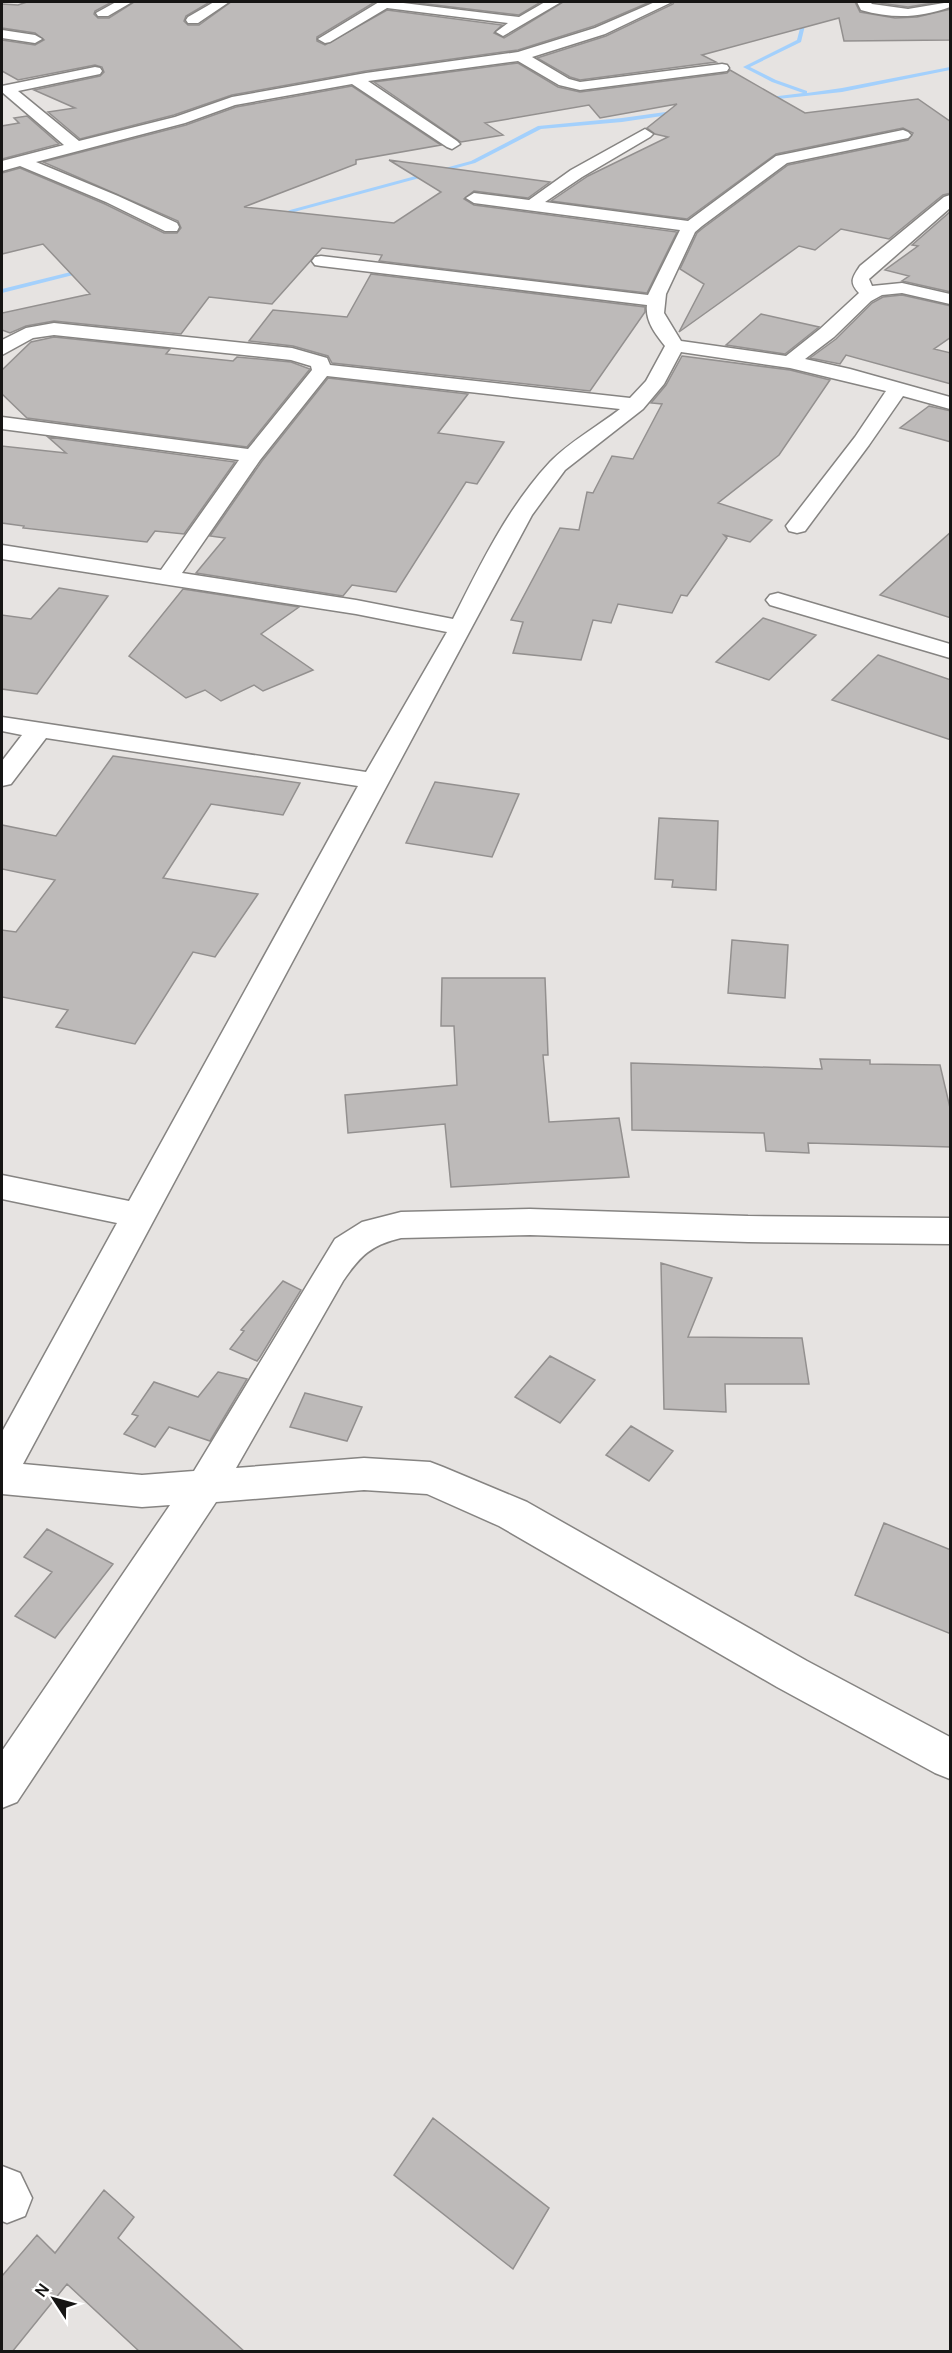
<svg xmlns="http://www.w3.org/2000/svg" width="952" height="2353" font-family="Manrope,sans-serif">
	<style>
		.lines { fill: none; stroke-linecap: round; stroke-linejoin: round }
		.stream { fill: #a3d0fc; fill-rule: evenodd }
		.building { fill: #bdbab9; stroke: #93908f; stroke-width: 1.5 }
		.minor-casing { stroke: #868482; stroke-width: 3 }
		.minor { fill: #fff; fill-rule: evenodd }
	</style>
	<rect width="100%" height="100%" fill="#e6e3e1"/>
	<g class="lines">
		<path class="stream" d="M 804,2 L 808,2 L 808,13 L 801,42 L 750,67 L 776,80 L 807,91 L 807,93 L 842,88 L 950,67 L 950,70 L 842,92 L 760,101 L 762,98 L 803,93 L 772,82 L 743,67 L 797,40 L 804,13 Z
			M 680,110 L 682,113 L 622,122 L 541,129 L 475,163 L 294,212 L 278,219 L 273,218 L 290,210 L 471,161 L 538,126 L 622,118 Z
			M 87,268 L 90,270 L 89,271 L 2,293 L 2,289 Z"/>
	</g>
	<path class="building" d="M 27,2 L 112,2 L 95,11 L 94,14 L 98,18 L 109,18 L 134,2 L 210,2 L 186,16 L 184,21 L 188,25 L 199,25 L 231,2 L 375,2 L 317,37 L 317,41 L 325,45 L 387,10 L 502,25 L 494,33 L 504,38 L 563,2 L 650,2 L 594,26 L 518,50 L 366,71 L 232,95 L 174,115 L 80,139 L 48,112 L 75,108 L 34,90 L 100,76 L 104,72 L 102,67 L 95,65 L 18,80 L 2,71 L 2,40 L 35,45 L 44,40 L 35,33 L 2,28 L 2,4 L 18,5 Z
		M 410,2 L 541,2 L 519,15 Z
		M 674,2 L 855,2 L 860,12 L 895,18 L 917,17 L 951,9 L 951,40 L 844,41 L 839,18 L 702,55 L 716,62 L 580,80 L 570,77 L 537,58 L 606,36 L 673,4 Z
		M 873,2 L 939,2 L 908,7 Z
		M 518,63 L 558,87 L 580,92 L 727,73 L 730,70 L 805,113 L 918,99 L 951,122 L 951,193 L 943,195 L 889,239 L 841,229 L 815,250 L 799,246 L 679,332 L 704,284 L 680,269 L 697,233 L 703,228 L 788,165 L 908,140 L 913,133 L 903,128 L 776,154 L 687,219 L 551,201 L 588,176 L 668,137 L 655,134 L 647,128 L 677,104 L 600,118 L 589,105 L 485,123 L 503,135 L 461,142 L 374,82 Z
		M 352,86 L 441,145 L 356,160 L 356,164 L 244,207 L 394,223 L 441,192 L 389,160 L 550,182 L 528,198 L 474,191 L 464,199 L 474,205 L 677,232 L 647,293 L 379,261 L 382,255 L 322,248 L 272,304 L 209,297 L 181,334 L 54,321 L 26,326 L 10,333 L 2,330 L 2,313 L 90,294 L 43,244 L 2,254 L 2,173 L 20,168 L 105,204 L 164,233 L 177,233 L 181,228 L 178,221 L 43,162 L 186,125 L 236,107 Z
		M 27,116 L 59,144 L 2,159 L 2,126 L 19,123 L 14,118 Z
		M 951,211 L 951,292 L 902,281 L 909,276 L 885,270 L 918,246 L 912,245 Z
		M 371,274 L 645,307 L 645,312 L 590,391 L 332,363 L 328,356 L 293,346 L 249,341 L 273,310 L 347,317 Z
		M 902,295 L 951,306 L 951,337 L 934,349 L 951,353 L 951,384 L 846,355 L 840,364 L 810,358 L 836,339 L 872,303 L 883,297 Z
		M 761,314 L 819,327 L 785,354 L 726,345 Z
		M 54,337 L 170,349 L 166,354 L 233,361 L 237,357 L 291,362 L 310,369 L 247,447 L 27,418 L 2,394 L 2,370 L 31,342 Z
		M 682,356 L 790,370 L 830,380 L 779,455 L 718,503 L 772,520 L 750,542 L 724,535 L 727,538 L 687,596 L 681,595 L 672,613 L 618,604 L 611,623 L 593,620 L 581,660 L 513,653 L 523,622 L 511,620 L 560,528 L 579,530 L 587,492 L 593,493 L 612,456 L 633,459 L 662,404 L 651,403 L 666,385 Z
		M 328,378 L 468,394 L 438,433 L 504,442 L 477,484 L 466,482 L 396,592 L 352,585 L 343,596 L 196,573 L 225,538 L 210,536 L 262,461 Z
		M 929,406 L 951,411 L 951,442 L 900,428 Z
		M 48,437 L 235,462 L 184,534 L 155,531 L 147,542 L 23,528 L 24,526 L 2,523 L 2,446 L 66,453 Z
		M 951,532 L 951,618 L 880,595 Z
		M 59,588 L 108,596 L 37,694 L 2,689 L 2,615 L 31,619 Z
		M 183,589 L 299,607 L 261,634 L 313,670 L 263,691 L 254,685 L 221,701 L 205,690 L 186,698 L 129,656 Z
		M 763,618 L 816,635 L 769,680 L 716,662 Z
		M 878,655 L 951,680 L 951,740 L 832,700 Z
		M 113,756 L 300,783 L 283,815 L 211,804 L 163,878 L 258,894 L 215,957 L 193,952 L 135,1044 L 56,1027 L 68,1010 L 2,997 L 2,930 L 16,932 L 55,880 L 2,869 L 2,825 L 56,836 Z
		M 435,782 L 519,794 L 492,857 L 406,843 Z
		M 659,818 L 718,821 L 716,890 L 672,887 L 673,880 L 655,879 Z
		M 732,940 L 788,945 L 785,998 L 728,993 Z
		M 442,978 L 545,978 L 548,1055 L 543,1055 L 549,1122 L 619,1118 L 629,1177 L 451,1187 L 445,1124 L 348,1133 L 345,1095 L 457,1085 L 454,1026 L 441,1026 Z
		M 820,1059 L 870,1060 L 870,1064 L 940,1065 L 951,1112 L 951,1147 L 808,1143 L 809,1153 L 766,1151 L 764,1133 L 632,1130 L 631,1063 L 822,1069 Z
		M 661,1263 L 712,1278 L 688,1337 L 802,1338 L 809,1384 L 725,1384 L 726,1412 L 664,1409 Z
		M 283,1281 L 301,1290 L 260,1357 L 257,1361 L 230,1349 L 244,1331 L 241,1330 Z
		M 550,1356 L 595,1380 L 560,1423 L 515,1397 Z
		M 218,1372 L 247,1379 L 210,1441 L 169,1427 L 155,1447 L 124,1434 L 138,1416 L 132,1414 L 154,1382 L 198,1397 Z
		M 305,1393 L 362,1407 L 347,1441 L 290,1427 Z
		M 631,1426 L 673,1451 L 649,1481 L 606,1455 Z
		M 884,1523 L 951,1550 L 951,1634 L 855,1595 Z
		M 47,1529 L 113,1564 L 55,1638 L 15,1616 L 52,1572 L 24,1557 Z
		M 433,2118 L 549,2208 L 513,2269 L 394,2175 Z
		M 104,2190 L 134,2217 L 118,2238 L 245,2352 L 140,2352 L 67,2284 L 12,2352 L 2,2352 L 2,2276 L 37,2235 L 55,2253 Z"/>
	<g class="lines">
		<defs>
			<path id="minor" d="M 116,2 L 132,2 L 108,16 L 98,16 L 96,13 Z
				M 214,2 L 229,2 L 198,23 L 188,23 L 186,20 L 188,17 Z
				M 379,2 L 395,2 L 519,17 L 545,2 L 561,2 L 503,36 L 496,32 L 508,23 L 387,8 L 330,42 L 325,43 L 318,39 Z
				M 655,2 L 672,2 L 605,34 L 532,57 L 569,79 L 580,82 L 722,64 L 727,65 L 729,68 L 727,71 L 580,90 L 559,85 L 518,61 L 368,81 L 457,141 L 460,144 L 452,149 L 447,147 L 352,84 L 235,105 L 185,123 L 36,162 L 118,196 L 177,223 L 179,227 L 177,231 L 165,231 L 106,202 L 20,166 L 2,171 L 2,161 L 64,145 L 2,92 L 2,86 L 95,67 L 100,68 L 102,71 L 100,74 L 18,91 L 79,141 L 175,117 L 232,97 L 366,73 L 518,52 L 595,28 Z
				M 857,2 L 870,2 L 872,4 L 908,9 L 950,2 L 950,7 C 919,18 893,19 861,10 Z
				M 2,30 L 35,35 L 42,39 L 35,43 L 2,38 Z
				M 645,129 L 653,134 L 650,137 L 582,177 L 545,202 L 688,221 L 776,156 L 903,130 L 908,132 L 911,135 L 908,138 L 787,163 L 702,226 L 695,232 L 666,294 L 664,313 L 681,341 L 786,356 L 820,329 L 859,293 C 849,282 852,278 860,266 L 944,197 L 950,195 L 950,208 L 869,279 L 872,286 L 902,283 L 950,294 L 950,304 L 902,293 L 882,295 L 871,301 L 834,337 L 805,359 L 850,369 L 950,397 L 950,409 L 903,396 L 869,445 L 805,531 L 797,533 L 789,531 L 786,526 L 855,437 L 886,391 L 790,368 L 681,352 L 664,384 L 643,409 L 565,470 L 532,515 L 23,1464 L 142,1475 L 194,1471 L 335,1239 L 362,1222 L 401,1212 L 530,1209 L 748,1216 L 950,1218 L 950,1244 L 748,1242 L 530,1235 L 401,1238 C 371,1245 360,1256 343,1281 L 236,1468 L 364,1458 L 430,1462 L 443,1467 L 527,1502 L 807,1661 L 950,1737 L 950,1779 L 935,1773 L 777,1687 L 499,1526 L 427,1494 L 364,1490 L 216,1502 L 17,1802 L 2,1808 L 2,1751 L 170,1505 L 142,1507 L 2,1494 L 2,1432 L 117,1223 L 2,1199 L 2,1175 L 129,1201 L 358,786 L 46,738 L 11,784 L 2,786 L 2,761 L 22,735 L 2,731 L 2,717 L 366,772 L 447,632 L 356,614 L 2,559 L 2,545 L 161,570 L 239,460 L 2,429 L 2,417 L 248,449 L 312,370 L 311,366 L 291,360 L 54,335 L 33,338 L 2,355 L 2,340 L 26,328 L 54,323 L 292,348 L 327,358 L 330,365 L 630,398 L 646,381 L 665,346 C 656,335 645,321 647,305 L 321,266 L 315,265 L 312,261 L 315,257 L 321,256 L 648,295 L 680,230 L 474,203 L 466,198 L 474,193 L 529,200 L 571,170 ZM 327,376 L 620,409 C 598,426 568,443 550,462 C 508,507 480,565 453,619 L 356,600 L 182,573 L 260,460 Z
				M 778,593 L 950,644 L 950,658 L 770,605 L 766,600 L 770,595 Z
				M 2,2166 L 20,2173 L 32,2198 L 25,2216 L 7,2223 L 2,2221 Z"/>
		</defs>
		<use href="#minor" class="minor-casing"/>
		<use href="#minor" class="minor"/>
	</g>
	<rect width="952" height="2353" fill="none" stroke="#161514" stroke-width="6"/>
	<g transform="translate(54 2299) rotate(306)" stroke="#ffffff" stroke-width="4.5" paint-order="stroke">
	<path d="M0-4.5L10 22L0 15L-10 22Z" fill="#161514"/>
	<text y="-9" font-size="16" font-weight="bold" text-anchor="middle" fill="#161514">N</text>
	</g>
</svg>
